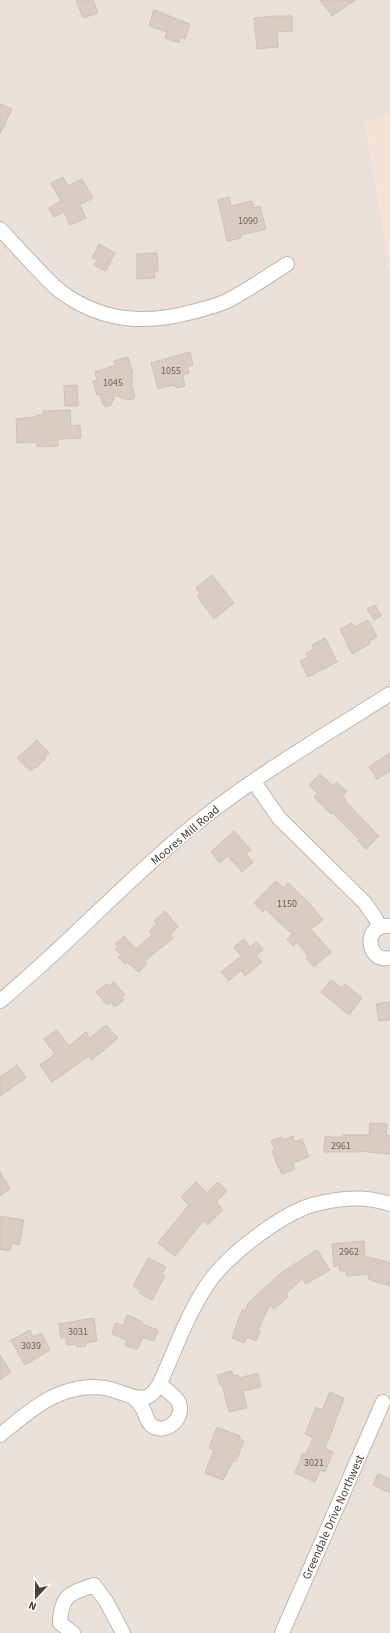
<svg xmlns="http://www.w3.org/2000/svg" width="390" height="1633" font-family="'Source Sans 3',sans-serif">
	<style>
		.residential { fill: #e9e1d9 }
		.commercial { fill: #f6e3d7 }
		.building { fill: #d9cdc3; stroke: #d1c0b3 }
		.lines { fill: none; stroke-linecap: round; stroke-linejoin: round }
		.minor-casing { stroke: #c0b6ad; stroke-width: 16 }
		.minor { stroke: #fff; stroke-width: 14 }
		.labels { text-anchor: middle; stroke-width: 3; stroke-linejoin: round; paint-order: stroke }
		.number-label { font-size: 10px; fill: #6d635b }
		.street-label { font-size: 12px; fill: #494038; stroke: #fff }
	</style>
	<rect width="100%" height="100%" fill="#f5f0eb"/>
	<path class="residential" d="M 0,0 L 390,0 L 390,114 L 365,124 L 390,269 L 390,1633 L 0,1633 Z"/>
	<path class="commercial" d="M 390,114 L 390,269 L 365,123 Z"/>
	<path class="building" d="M 76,0 L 93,0 L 98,13 L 83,18 Z
		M 320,0 L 355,0 L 332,16 Z
		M 154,10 L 190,24 L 185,39 L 181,37 L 179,43 L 165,38 L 167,32 L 149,26 Z
		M 273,16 L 292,16 L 292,31 L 277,32 L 278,47 L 257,49 L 254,18 Z
		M 0,104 L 12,109 L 0,134 Z
		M 63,177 L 68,186 L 82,179 L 93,198 L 80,205 L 86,218 L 70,225 L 64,212 L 54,217 L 49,208 L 61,201 L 51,183 Z
		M 229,197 L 231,206 L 252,201 L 254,208 L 260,206 L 266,229 L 240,235 L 241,238 L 227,241 L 218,200 Z
		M 99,244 L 115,253 L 106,271 L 94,265 L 97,260 L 92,258 Z
		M 157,253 L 158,271 L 154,271 L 155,278 L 137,279 L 137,254 Z
		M 190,352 L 193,365 L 187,367 L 189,373 L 183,375 L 185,386 L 178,388 L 172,385 L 158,389 L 151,363 Z
		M 128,357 L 133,374 L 131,375 L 133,382 L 131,383 L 135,396 L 133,399 L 127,400 L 115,395 L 111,405 L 106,407 L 103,405 L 100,394 L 97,395 L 93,381 L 97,380 L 95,372 L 116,365 L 114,361 Z
		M 77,385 L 78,406 L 65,406 L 64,386 Z
		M 70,410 L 71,426 L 80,425 L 81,438 L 58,439 L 58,446 L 37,447 L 37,442 L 17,443 L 16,419 L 36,417 L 36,415 L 43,415 L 43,411 Z
		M 212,575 L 234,603 L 214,619 L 197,596 L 200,594 L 196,588 Z
		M 375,605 L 381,616 L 374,620 L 367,609 Z
		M 368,620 L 377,637 L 369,641 L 370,644 L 352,654 L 340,629 L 352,623 L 354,627 Z
		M 325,638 L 337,662 L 308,677 L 300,661 L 308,657 L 306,653 L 314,649 L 312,645 Z
		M 37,740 L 49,753 L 45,757 L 46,758 L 36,768 L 35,767 L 30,771 L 17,758 Z
		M 390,753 L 390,771 L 377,779 L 369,767 Z
		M 320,774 L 333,786 L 337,782 L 347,792 L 343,796 L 346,800 L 345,801 L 379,836 L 366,849 L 358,841 L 360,840 L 333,813 L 331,814 L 314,797 L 318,794 L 309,785 Z
		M 234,831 L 251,850 L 246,854 L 253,862 L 242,872 L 228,856 L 220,863 L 211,852 Z
		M 276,881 L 284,888 L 288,883 L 309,903 L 323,920 L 311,929 L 331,952 L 314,967 L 306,958 L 308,956 L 297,942 L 293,946 L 287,939 L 292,934 L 265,909 L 263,912 L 254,903 Z
		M 165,911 L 178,927 L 170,934 L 173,938 L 145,961 L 147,964 L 139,972 L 127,962 L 125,964 L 118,957 L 121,955 L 115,949 L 118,947 L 115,944 L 124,936 L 136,949 L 152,935 L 149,931 L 157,924 L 154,921 Z
		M 244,939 L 250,947 L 257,942 L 263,950 L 256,955 L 262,962 L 245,976 L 241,970 L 229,981 L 221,972 L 241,956 L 234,947 Z
		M 331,980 L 342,988 L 345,984 L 362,998 L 349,1015 L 321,992 Z
		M 114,982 L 125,995 L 121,998 L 124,1000 L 115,1007 L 111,1002 L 107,1005 L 96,992 L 107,984 L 109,986 Z
		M 390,1002 L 390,1020 L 379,1021 L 376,1004 Z
		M 106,1025 L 118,1038 L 92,1060 L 89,1056 L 52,1082 L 40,1065 L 55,1054 L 44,1039 L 57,1030 L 69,1046 L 86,1032 L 90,1038 Z
		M 17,1065 L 26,1078 L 0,1096 L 0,1077 Z
		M 370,1123 L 387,1124 L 386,1135 L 390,1136 L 390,1154 L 358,1151 L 358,1152 L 324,1152 L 325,1137 L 343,1137 L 343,1135 L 369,1135 Z
		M 293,1136 L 295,1142 L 302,1139 L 309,1157 L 293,1163 L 295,1169 L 282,1174 L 279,1167 L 278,1167 L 272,1151 L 275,1150 L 271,1141 L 282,1137 L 283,1140 Z
		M 0,1172 L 10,1189 L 0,1196 Z
		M 196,1182 L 207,1193 L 218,1182 L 227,1191 L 216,1202 L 223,1210 L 208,1225 L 204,1220 L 175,1256 L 158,1243 L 189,1205 L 181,1197 Z
		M 0,1216 L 24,1220 L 19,1245 L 12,1243 L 10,1251 L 0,1249 Z
		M 364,1241 L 365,1256 L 390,1263 L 390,1286 L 368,1279 L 370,1274 L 347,1276 L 346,1271 L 340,1271 L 339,1264 L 334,1267 L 332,1244 Z
		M 317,1250 L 330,1270 L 306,1284 L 302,1279 L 286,1294 L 288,1297 L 274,1309 L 270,1304 L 258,1330 L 260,1331 L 256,1341 L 247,1337 L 244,1343 L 232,1338 L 242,1310 L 245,1311 L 248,1303 L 282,1272 Z
		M 148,1258 L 166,1267 L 162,1274 L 165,1276 L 152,1300 L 139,1293 L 141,1290 L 133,1286 Z
		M 127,1315 L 143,1322 L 142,1324 L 158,1330 L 154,1341 L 143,1337 L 137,1350 L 125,1345 L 127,1340 L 112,1334 L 116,1323 L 123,1326 Z
		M 94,1318 L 97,1341 L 85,1343 L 86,1346 L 77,1347 L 77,1344 L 67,1345 L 66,1337 L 61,1338 L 59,1324 Z
		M 30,1330 L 33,1337 L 41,1333 L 50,1350 L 25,1365 L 11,1340 Z
		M 0,1355 L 11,1372 L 0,1380 Z
		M 232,1371 L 233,1376 L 238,1375 L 239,1378 L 258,1373 L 261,1387 L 243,1391 L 247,1408 L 229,1412 L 222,1385 L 220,1385 L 217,1375 Z
		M 330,1392 L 344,1398 L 325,1449 L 333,1452 L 325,1472 L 320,1470 L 315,1482 L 295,1473 L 303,1453 L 306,1454 L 313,1438 L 305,1434 L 316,1407 L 322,1410 Z
		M 217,1427 L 240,1436 L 239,1439 L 244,1441 L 236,1461 L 233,1461 L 223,1480 L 205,1473 L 214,1450 L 209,1448 Z
		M 378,1474 L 390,1479 L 390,1493 L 373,1485 Z"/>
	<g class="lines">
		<defs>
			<path id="minor" d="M 0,229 C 9,239 18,248 27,258 C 40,271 51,286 67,296 C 106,322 147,324 192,312 C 204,309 216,306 227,301 C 248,290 267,277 287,264
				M 254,782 L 279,818 L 365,903 L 374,916 L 380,927
				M 390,926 C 363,922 365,963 390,958
				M 0,1001 C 63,949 119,888 182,835 C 246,781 320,738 390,694
				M 135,1399 C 137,1401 140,1403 141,1406 C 146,1412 145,1419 151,1425 C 165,1436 185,1419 179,1403 C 176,1395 165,1391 160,1383
				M 0,1435 C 29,1412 52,1389 91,1387 C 98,1387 109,1388 116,1391 C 135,1397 148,1406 160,1383 C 175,1350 187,1315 207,1285 C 226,1256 280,1215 312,1205 C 337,1198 365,1195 390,1204
				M 73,1633 L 60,1623 C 61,1595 70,1593 94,1585 L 106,1601 L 123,1633
				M 282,1633 L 383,1402"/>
		</defs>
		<use href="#minor" class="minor-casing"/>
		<use href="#minor" class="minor"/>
	</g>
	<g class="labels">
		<g class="number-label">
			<text x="248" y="224">1090</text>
			<text x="171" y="374">1055</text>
			<text x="113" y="386">1045</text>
			<text x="287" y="907">1150</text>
			<text x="341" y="1149">2961</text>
			<text x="349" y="1255">2962</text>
			<text x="78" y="1335">3031</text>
			<text x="31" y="1349">3039</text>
			<text x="314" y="1466">3021</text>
		</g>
		<g class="street-label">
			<text transform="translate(185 835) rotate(-40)" y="4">Moores Mill Road</text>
			<text transform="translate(333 1517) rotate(-66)" y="4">Greendale Drive Northwest</text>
		</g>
	</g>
	<g transform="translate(36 1597) rotate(202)" stroke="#ffffff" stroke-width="3" paint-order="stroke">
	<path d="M0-3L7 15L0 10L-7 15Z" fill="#494038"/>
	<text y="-6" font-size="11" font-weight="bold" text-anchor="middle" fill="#494038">N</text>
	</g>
</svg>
